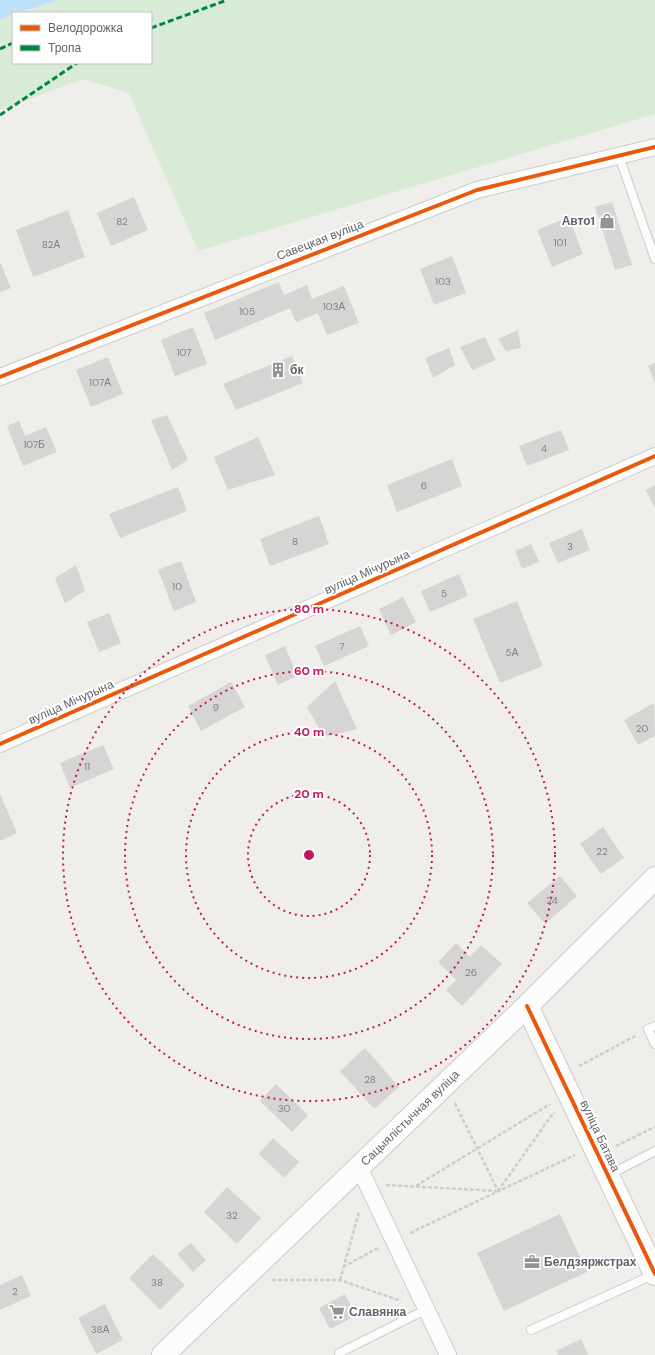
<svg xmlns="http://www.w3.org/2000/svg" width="655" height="1355" font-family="'DM Sans',sans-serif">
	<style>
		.green { fill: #d8ebd6 }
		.water { fill: #bfe0f9 }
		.building { fill: #d6d5d3 }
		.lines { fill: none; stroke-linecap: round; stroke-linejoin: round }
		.lane-casing { stroke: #cbcccc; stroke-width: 10 }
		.street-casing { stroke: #cbcccc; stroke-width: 18 }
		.secondary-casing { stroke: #cacacb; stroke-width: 24 }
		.path { stroke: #cacfcc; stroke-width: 2.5; stroke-dasharray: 4 2; stroke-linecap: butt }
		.lane { stroke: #fdfcfc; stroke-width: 8 }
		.street { stroke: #fdfcfc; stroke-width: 16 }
		.secondary { stroke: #fdfcfc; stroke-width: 22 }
		.quiet { stroke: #00873e; stroke-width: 3; stroke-dasharray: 6 3; stroke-linecap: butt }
		.cycleway-casing { stroke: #fff; stroke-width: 6 }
		.cycleway { stroke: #e8590c; stroke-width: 4 }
		.ring { fill: none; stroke: #c2185b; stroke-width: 2; stroke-dasharray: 2 4 }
		.labels { text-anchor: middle; stroke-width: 4; stroke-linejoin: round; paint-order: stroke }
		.number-label { font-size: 10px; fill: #7e8184 }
		.poi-label { font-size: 12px; font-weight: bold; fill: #5f6368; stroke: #fff; text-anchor: start }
		.street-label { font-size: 12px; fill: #5f6368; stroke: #fff }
		.centre { fill: #c2185b; stroke: #fff; stroke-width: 2 }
		.ring-label { font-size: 12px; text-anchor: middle; font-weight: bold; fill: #c2185b; stroke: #fff; stroke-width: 4; stroke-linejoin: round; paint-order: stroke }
	</style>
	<rect width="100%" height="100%" fill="#efeeea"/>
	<path class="green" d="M 59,0 L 655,0 L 655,114 L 198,251 L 129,93 L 83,79 L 0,110 L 0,19 L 13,15 L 13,63 L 151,63 L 151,13 L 18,13 Z"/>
	<path class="water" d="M 0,0 L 59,0 L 18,13 L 13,13 L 13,15 L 0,19 Z"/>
	<path class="building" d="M 134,197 L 148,230 L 111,246 L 97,213 Z
		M 612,202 L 632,265 L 615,270 L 595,207 Z
		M 68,210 L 85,257 L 33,277 L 16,230 Z
		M 569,217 L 583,254 L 552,267 L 537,230 Z
		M 452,256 L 466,293 L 434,305 L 420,269 Z
		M 0,262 L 11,288 L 0,292 Z
		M 279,282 L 284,295 L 307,285 L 312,299 L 344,286 L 359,323 L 327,335 L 318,313 L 296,322 L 290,308 L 215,340 L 204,313 Z
		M 193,327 L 207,364 L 175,376 L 161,340 Z
		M 518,330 L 521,348 L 506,351 L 498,339 Z
		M 485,337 L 496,360 L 472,370 L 460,347 Z
		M 449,348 L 455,365 L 433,378 L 425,358 Z
		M 292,356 L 303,383 L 236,410 L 223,384 Z
		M 108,357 L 123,394 L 91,407 L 76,370 Z
		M 655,363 L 655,383 L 648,366 Z
		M 167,415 L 188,460 L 172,470 L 151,420 Z
		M 19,421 L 25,436 L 46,427 L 57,452 L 23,466 L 7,426 Z
		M 561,430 L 569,450 L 527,466 L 519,446 Z
		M 258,437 L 275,475 L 228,490 L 214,457 Z
		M 452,459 L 462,486 L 397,512 L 387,485 Z
		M 655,485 L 655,507 L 654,507 L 646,490 Z
		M 178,487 L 187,511 L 120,538 L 109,514 Z
		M 319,516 L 329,544 L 270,566 L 260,539 Z
		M 582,529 L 590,550 L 558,563 L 549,543 Z
		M 531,544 L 539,562 L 522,569 L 515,551 Z
		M 181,561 L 196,602 L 174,611 L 158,570 Z
		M 76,565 L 85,591 L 65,603 L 55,578 Z
		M 459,574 L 468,596 L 430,612 L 421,591 Z
		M 403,597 L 416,622 L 391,635 L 379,609 Z
		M 517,601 L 543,666 L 500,683 L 473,619 Z
		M 109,613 L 121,643 L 99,652 L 87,622 Z
		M 360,626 L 369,646 L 324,666 L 315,646 Z
		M 285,646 L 297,676 L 278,685 L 265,655 Z
		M 335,681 L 357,729 L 324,737 L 307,707 Z
		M 231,682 L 245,707 L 201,731 L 188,706 Z
		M 654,703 L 655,736 L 638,745 L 624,720 Z
		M 103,745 L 114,769 L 70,788 L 60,763 Z
		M 0,794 L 17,833 L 0,841 Z
		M 603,827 L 624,858 L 601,874 L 580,844 Z
		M 560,876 L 577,896 L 545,924 L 527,903 Z
		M 456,943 L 470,957 L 481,945 L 502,964 L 462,1006 L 446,990 L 456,980 L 438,962 Z
		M 365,1048 L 399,1087 L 374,1109 L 340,1071 Z
		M 276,1084 L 308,1115 L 292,1132 L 260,1101 Z
		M 273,1138 L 299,1162 L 284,1178 L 259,1154 Z
		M 227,1187 L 261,1218 L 237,1244 L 204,1212 Z
		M 560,1214 L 587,1272 L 504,1311 L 477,1253 Z
		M 191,1243 L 206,1260 L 193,1272 L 177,1254 Z
		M 153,1254 L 185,1285 L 160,1310 L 129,1278 Z
		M 22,1275 L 31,1296 L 0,1310 L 0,1285 Z
		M 345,1294 L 356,1316 L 330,1329 L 319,1308 Z
		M 105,1304 L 123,1340 L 96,1354 L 78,1318 Z
		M 581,1339 L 588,1355 L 558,1355 L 556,1351 Z"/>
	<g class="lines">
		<defs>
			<path id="lane" d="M 619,156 L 655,259
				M 655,1026 L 648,1029 L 655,1044
				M 609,1175 L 655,1151
				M 531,1330 L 655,1274
				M 339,1353 L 427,1309"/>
			<path id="street" d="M 0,377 L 477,190 L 655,147
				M 0,744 L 655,456
				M 359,1167 L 448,1355"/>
			<path id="secondary" d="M 527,1006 L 655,1274
				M 163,1355 L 527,1006 L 655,878"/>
		</defs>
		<use href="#lane" class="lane-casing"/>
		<use href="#street" class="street-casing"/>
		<use href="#secondary" class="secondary-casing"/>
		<path class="path" d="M 579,1066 L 637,1035
			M 455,1103 L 498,1191
			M 616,1146 L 655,1127
			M 386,1185 L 497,1191
			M 416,1186 L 550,1104
			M 498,1191 L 554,1112
			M 410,1233 L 575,1155
			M 343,1267 L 378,1248
			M 272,1280 L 340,1280 L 401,1301
			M 340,1280 L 359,1212"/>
		<use href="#lane" class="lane"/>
		<use href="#street" class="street"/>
		<use href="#secondary" class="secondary"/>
		<path class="quiet" d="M 151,28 L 227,0
			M 0,49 L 13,43
			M 0,115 L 77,63"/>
		<defs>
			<path id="cycleway" d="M 0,377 L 477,190 L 655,147
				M 0,744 L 655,456
				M 527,1006 L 655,1274"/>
		</defs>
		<use href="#cycleway" class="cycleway-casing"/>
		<use href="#cycleway" class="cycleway"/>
	</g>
	<g class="ring">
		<circle cx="309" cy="855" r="61"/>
		<circle cx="309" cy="855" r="123"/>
		<circle cx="309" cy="855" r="184"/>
		<circle cx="309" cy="855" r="246"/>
	</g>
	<defs>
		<symbol id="shop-bare" viewBox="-9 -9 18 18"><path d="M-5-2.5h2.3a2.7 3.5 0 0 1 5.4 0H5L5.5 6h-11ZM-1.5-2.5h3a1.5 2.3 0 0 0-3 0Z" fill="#919496" stroke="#fff" stroke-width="2.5" paint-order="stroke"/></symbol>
		<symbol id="building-bare" viewBox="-9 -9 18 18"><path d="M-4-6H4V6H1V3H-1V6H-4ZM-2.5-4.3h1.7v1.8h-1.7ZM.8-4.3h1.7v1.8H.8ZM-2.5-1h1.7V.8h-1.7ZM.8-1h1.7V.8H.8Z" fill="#919496" stroke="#fff" stroke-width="2.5" paint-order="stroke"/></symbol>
		<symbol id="office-bare" viewBox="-9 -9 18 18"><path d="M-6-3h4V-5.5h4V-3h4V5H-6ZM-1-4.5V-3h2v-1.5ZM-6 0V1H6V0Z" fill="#919496" stroke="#fff" stroke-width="2.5" paint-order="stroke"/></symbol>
		<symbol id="supermarket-bare" viewBox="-9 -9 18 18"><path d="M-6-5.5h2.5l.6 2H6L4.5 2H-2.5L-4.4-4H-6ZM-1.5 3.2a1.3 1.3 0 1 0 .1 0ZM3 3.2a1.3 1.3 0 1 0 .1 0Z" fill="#919496" stroke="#fff" stroke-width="2.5" paint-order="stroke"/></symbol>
	</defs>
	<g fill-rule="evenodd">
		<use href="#shop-bare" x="596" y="210" width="22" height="22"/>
		<use href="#building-bare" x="267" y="359" width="22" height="22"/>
		<use href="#office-bare" x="521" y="1251" width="22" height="22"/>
		<use href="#supermarket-bare" x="326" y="1301" width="22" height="22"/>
	</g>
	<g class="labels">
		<g class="number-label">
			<text x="122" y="225">82</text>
			<text x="560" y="246">101</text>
			<text x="51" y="248">82А</text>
			<text x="443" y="285">103</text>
			<text x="334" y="310">103А</text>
			<text x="247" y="315">105</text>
			<text x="184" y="356">107</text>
			<text x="100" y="386">107А</text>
			<text x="34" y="448">107Б</text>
			<text x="544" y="452">4</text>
			<text x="424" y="489">6</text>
			<text x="295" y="545">8</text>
			<text x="570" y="550">3</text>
			<text x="177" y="590">10</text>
			<text x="444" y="597">5</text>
			<text x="342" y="650">7</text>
			<text x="512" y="656">5А</text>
			<text x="216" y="711">9</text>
			<text x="642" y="732">20</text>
			<text x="87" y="770">11</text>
			<text x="602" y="855">22</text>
			<text x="552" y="904">24</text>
			<text x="471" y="976">26</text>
			<text x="370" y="1083">28</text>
			<text x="284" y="1112">30</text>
			<text x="232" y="1219">32</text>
			<text x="157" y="1286">38</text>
			<text x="15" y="1295">2</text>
			<text x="100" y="1333">38А</text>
		</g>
		<g class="poi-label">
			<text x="595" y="225" text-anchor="end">Авто1</text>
			<text x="290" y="374">бк</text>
			<text x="544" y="1266">Белдзяржстрах</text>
			<text x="349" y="1316">Славянка</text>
		</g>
		<g class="street-label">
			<text transform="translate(320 240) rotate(-21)" y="4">Савецкая вуліца</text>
			<text transform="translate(367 572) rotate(-24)" y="4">вуліца Мічурына</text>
			<text transform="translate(71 702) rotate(-24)" y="4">вуліца Мічурына</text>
			<text transform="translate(410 1118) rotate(-44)" y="4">Сацыялістычная вуліца</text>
			<text transform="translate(600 1136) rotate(65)" y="4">вуліца Батава</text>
		</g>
	</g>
	<circle cx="309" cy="855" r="6" class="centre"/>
	<g class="ring-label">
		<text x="309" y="613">80 m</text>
		<text x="309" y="675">60 m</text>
		<text x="309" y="736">40 m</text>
		<text x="309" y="798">20 m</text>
	</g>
	<rect x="12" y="12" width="140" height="52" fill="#ffffff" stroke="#bfc1c3"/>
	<rect x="20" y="25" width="20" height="6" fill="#e8590c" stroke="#bfc1c3"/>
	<text x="48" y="32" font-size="12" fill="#5f6368">Велодорожка</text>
	<rect x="20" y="45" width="20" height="6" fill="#00873e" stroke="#bfc1c3"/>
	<text x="48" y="52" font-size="12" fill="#5f6368">Тропа</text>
</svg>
